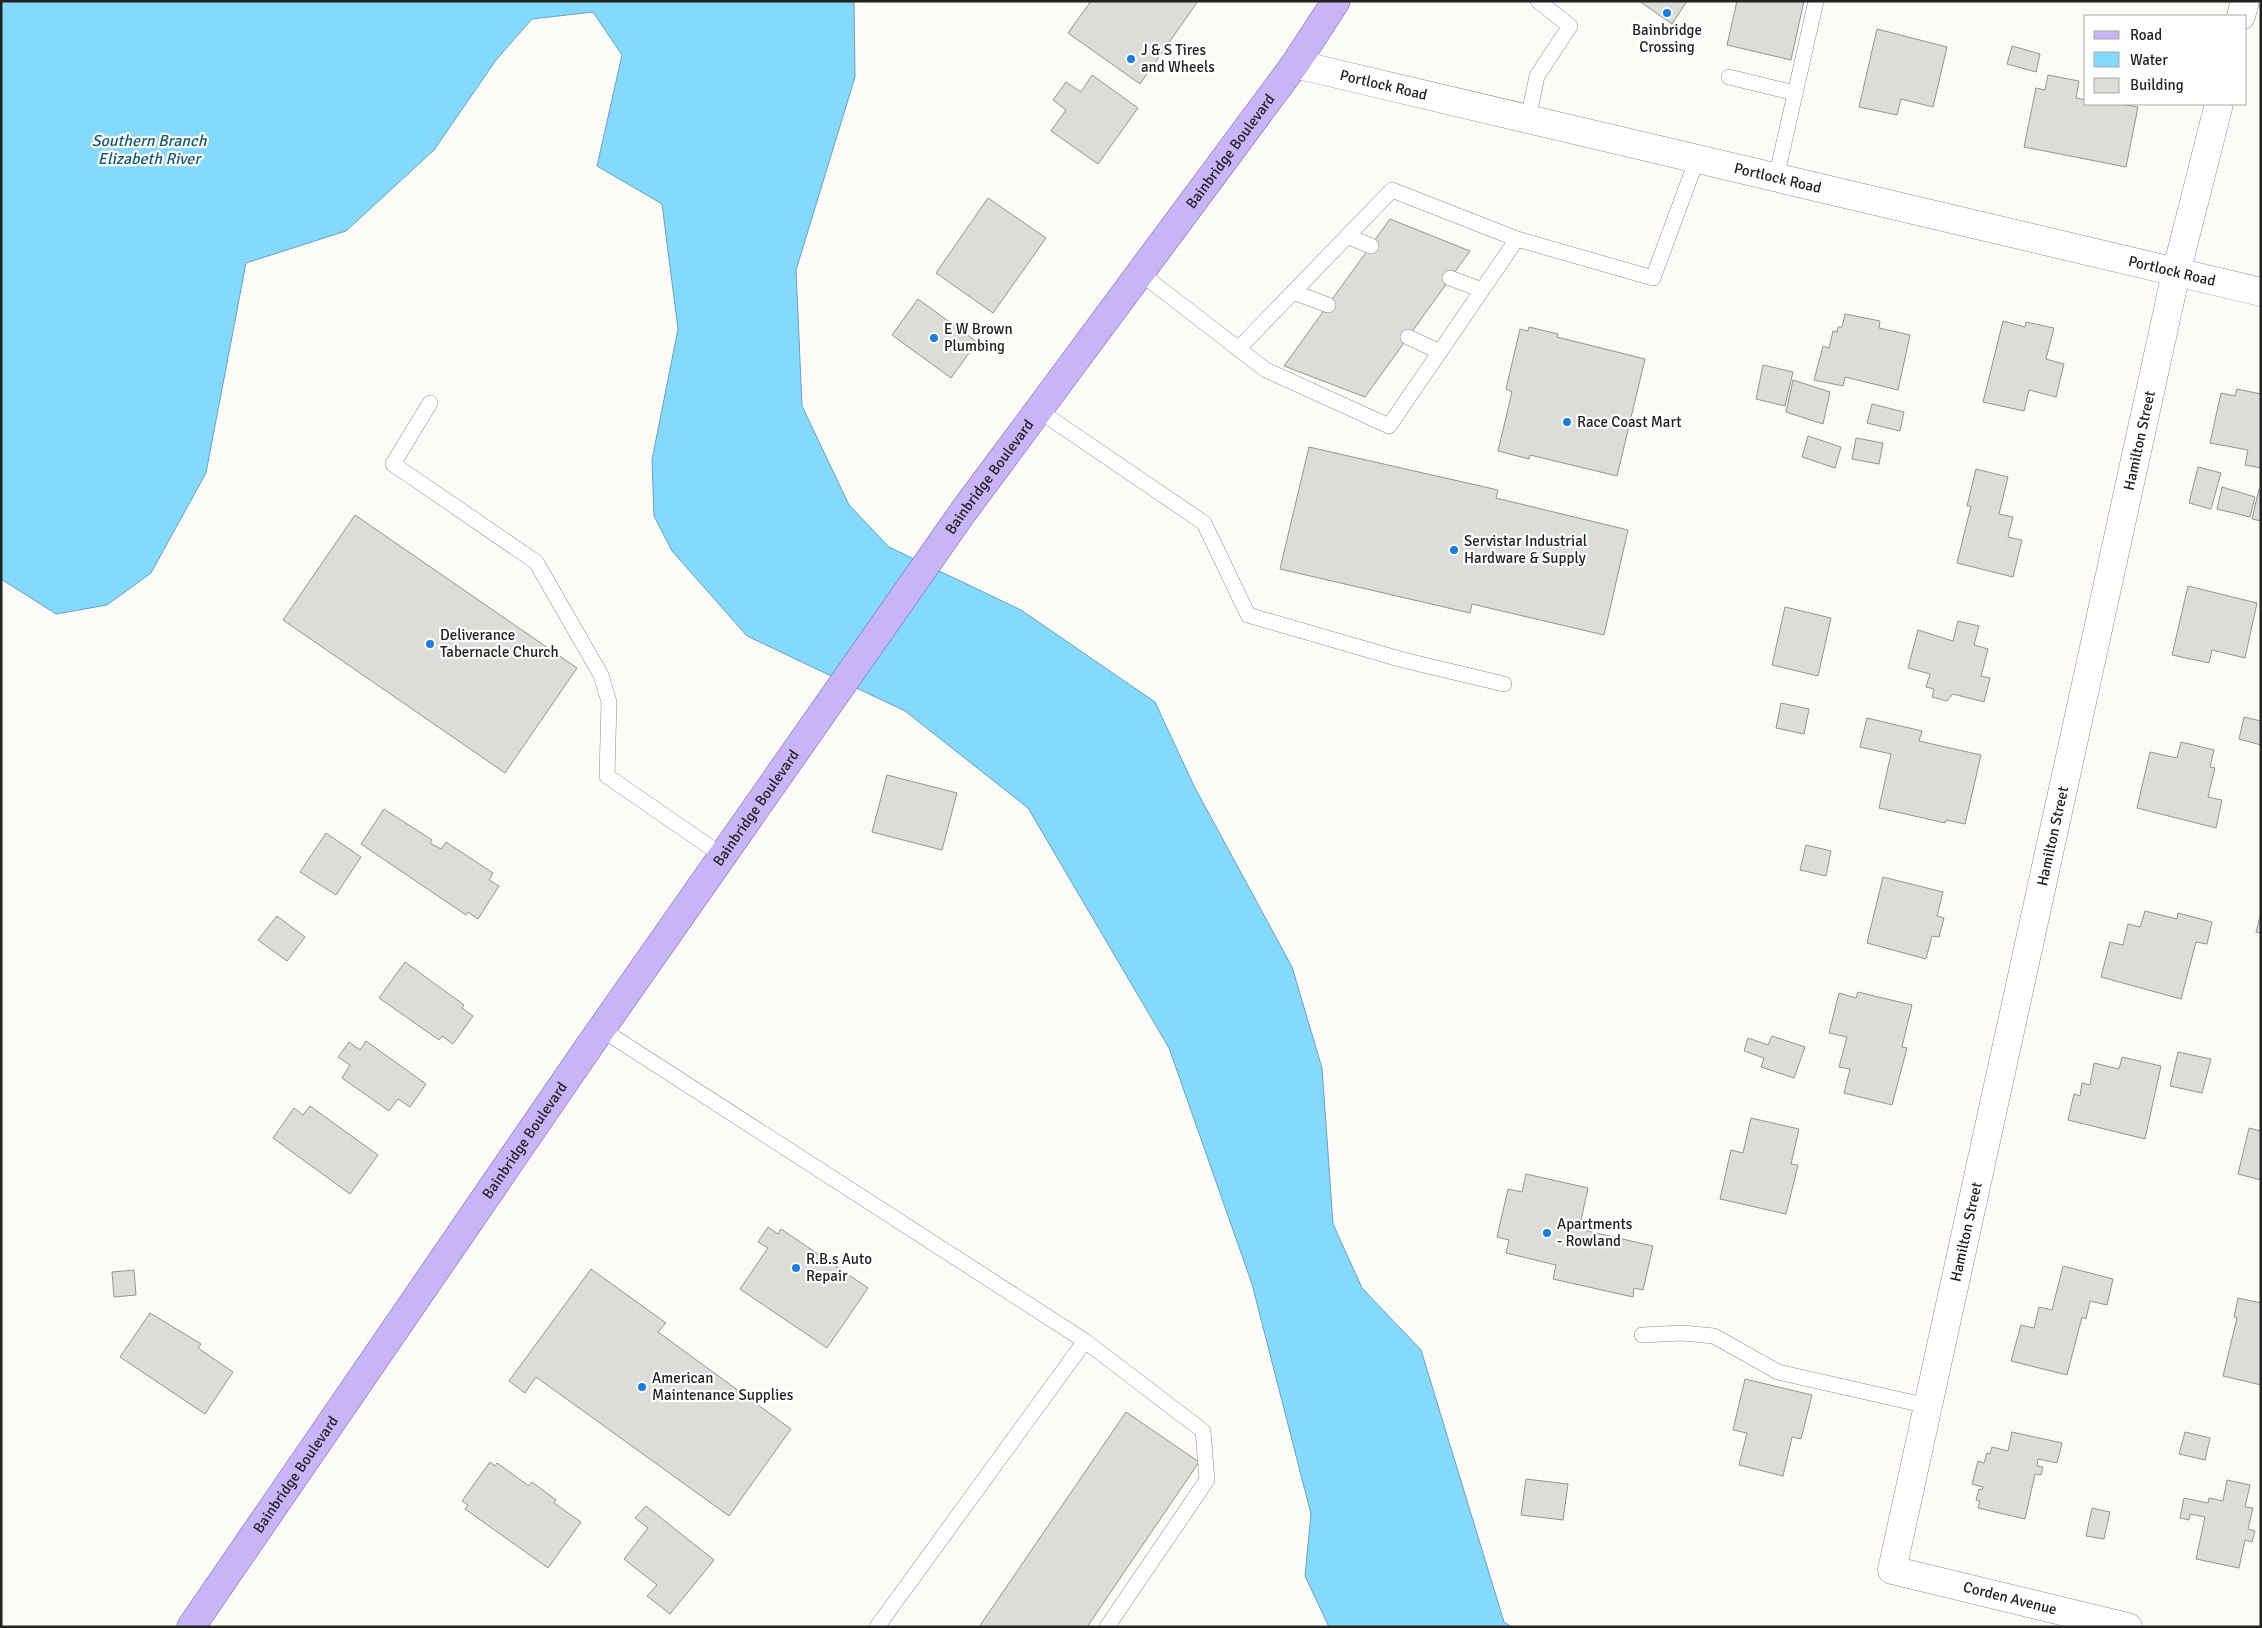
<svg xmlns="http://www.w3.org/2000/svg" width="2262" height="1628" font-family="Signika,sans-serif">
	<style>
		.water { fill: #84dafd; stroke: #67a3bb }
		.building { fill: #dddcd9; stroke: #949490 }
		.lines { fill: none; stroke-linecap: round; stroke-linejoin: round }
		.service-casing { stroke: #8d8d89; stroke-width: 16 }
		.minor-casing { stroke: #8d8d89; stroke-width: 29 }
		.secondary-casing { stroke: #8d8d89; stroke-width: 29 }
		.primary-casing { stroke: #7662a9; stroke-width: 29 }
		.service { stroke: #fff; stroke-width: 15 }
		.minor { stroke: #fff; stroke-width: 28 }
		.secondary { stroke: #fff; stroke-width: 28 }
		.primary { stroke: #c8b5f8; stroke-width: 28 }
		.poi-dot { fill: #177ee6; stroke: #fff; stroke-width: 2 }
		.labels { text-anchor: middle; stroke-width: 4.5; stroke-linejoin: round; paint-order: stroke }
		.poi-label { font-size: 15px; fill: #222220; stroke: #fff; text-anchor: start }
		.street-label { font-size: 15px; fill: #222220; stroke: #fff }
		.water-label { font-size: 16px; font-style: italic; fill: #145a71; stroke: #fff }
	</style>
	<rect width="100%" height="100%" fill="#fcfbf7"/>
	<path class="water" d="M 1,1 L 854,1 L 855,77 L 796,270 L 802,406 L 849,505 L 889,547 L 1021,610 L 1155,702 L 1194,786 L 1292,967 L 1322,1068 L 1333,1224 L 1362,1288 L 1421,1350 L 1504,1622 L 1512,1627 L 1329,1627 L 1305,1576 L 1311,1514 L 1252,1284 L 1169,1048 L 1028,808 L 905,711 L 747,636 L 672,551 L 654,516 L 652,460 L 678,329 L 662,204 L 597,166 L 622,55 L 593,12 L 532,19 L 496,60 L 434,150 L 346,231 L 246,263 L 206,473 L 151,573 L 107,605 L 56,614 L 1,579 Z"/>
	<path class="building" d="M 1091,1 L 1198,1 L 1140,84 L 1068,33 Z
		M 1639,1 L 1687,1 L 1672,24 Z
		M 1737,1 L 1804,1 L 1791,60 L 1727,45 Z
		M 1877,29 L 1947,47 L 1933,107 L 1901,99 L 1897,115 L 1859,107 Z
		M 2012,46 L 2040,54 L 2036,72 L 2007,64 Z
		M 1092,75 L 1138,108 L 1098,164 L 1051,131 L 1066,110 L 1053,100 L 1066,82 L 1081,92 Z
		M 2048,75 L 2079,81 L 2076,98 L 2086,100 L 2086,104 L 2120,104 L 2138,107 L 2126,167 L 2024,147 L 2036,88 L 2045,90 Z
		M 988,198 L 1046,238 L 993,313 L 936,273 Z
		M 1390,219 L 1470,251 L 1365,397 L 1284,366 Z
		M 918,299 L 977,342 L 951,378 L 892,335 Z
		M 1845,314 L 1880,321 L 1879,328 L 1910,335 L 1898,390 L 1845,377 L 1843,386 L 1814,380 L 1823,346 L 1829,348 L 1833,331 L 1837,332 L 1838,327 L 1842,327 Z
		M 2003,321 L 2025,327 L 2026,322 L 2054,328 L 2046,359 L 2064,364 L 2056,397 L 2029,390 L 2024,411 L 1983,402 Z
		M 1529,327 L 1558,334 L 1557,337 L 1645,359 L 1617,476 L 1530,455 L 1529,459 L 1498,451 L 1512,392 L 1506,389 L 1520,329 L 1528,331 Z
		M 1763,365 L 1793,372 L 1785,406 L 1756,399 Z
		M 1793,380 L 1830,392 L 1823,424 L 1786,412 Z
		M 2237,389 L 2261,394 L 2261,468 L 2245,465 L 2248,450 L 2210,443 L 2221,393 L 2235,396 Z
		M 1872,404 L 1904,412 L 1900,431 L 1867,423 Z
		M 1808,436 L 1841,447 L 1835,468 L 1802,457 Z
		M 1856,438 L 1883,443 L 1879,464 L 1852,459 Z
		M 1309,447 L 1498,490 L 1496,498 L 1628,530 L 1604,635 L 1472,604 L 1470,613 L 1280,569 Z
		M 2198,467 L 2221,473 L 2211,509 L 2189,503 Z
		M 1976,469 L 2008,477 L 1999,514 L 2013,517 L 2008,537 L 2022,540 L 2013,577 L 1957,563 L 1971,506 L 1967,506 Z
		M 2222,487 L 2255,497 L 2250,517 L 2217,509 Z
		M 2259,489 L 2261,489 L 2261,521 L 2252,519 Z
		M 355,515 L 577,668 L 505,773 L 283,620 Z
		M 2188,586 L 2257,603 L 2245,658 L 2212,650 L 2209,663 L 2172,655 Z
		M 1785,607 L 1831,618 L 1818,676 L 1772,665 Z
		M 1958,621 L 1979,626 L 1974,645 L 1988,649 L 1981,676 L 1990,678 L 1984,702 L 1953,694 L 1947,701 L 1932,697 L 1934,689 L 1926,687 L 1930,674 L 1908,668 L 1918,630 L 1953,641 Z
		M 1781,703 L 1809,709 L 1804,734 L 1776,728 Z
		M 2244,717 L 2261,721 L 2261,745 L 2239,739 Z
		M 1867,718 L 1922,731 L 1919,741 L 1981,755 L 1965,824 L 1946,820 L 1945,823 L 1879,808 L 1891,754 L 1860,747 Z
		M 2181,742 L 2214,750 L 2210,767 L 2215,768 L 2208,797 L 2222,800 L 2216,828 L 2137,808 L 2150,752 L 2177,758 Z
		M 887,775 L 957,793 L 942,850 L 872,832 Z
		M 384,809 L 432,840 L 430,843 L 441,849 L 446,842 L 493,873 L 489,880 L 499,886 L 478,919 L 468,912 L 466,915 L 361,844 Z
		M 326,833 L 361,857 L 336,895 L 300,872 Z
		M 1806,845 L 1831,851 L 1826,876 L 1800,870 Z
		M 1883,877 L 1943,892 L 1937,916 L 1944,918 L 1939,937 L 1932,936 L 1926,959 L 1867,943 Z
		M 2145,911 L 2177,919 L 2178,913 L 2212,922 L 2207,944 L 2196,942 L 2181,999 L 2101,977 L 2110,942 L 2123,945 L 2128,924 L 2140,927 Z
		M 2261,913 L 2261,933 L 2256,932 Z
		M 277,916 L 305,937 L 287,961 L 258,940 Z
		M 405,962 L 464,1005 L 462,1008 L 473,1016 L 453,1044 L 442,1036 L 439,1040 L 379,998 Z
		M 1858,992 L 1912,1005 L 1902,1047 L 1907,1048 L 1892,1105 L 1844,1093 L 1850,1069 L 1839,1067 L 1847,1037 L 1829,1033 L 1839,993 L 1856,998 Z
		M 1772,1036 L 1805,1047 L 1794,1078 L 1761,1067 L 1764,1058 L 1744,1051 L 1748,1038 L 1768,1045 Z
		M 366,1041 L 426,1084 L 410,1107 L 398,1099 L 389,1111 L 342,1078 L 350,1065 L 338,1057 L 349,1042 L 360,1050 Z
		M 2178,1052 L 2211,1059 L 2202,1093 L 2170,1086 Z
		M 2122,1057 L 2161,1066 L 2145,1139 L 2068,1120 L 2074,1094 L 2080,1096 L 2082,1083 L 2090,1085 L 2094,1063 L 2119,1069 Z
		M 310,1106 L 378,1155 L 350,1194 L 273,1138 L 294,1108 L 303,1115 Z
		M 1751,1118 L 1799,1129 L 1791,1164 L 1798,1165 L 1786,1214 L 1720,1199 L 1731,1150 L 1743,1153 Z
		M 2249,1128 L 2261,1131 L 2261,1180 L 2238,1174 Z
		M 1526,1174 L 1588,1188 L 1579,1229 L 1653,1246 L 1643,1290 L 1634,1288 L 1633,1297 L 1553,1279 L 1556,1265 L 1506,1253 L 1509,1240 L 1497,1237 L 1508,1189 L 1522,1192 Z
		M 768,1227 L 778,1234 L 781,1229 L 868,1288 L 827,1348 L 740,1289 L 768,1248 L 758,1242 Z
		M 2063,1266 L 2113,1279 L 2107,1305 L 2090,1301 L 2086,1319 L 2082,1317 L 2067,1375 L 2011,1361 L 2021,1325 L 2034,1328 L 2039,1307 L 2052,1310 Z
		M 591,1269 L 666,1323 L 658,1332 L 791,1429 L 729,1516 L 536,1377 L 525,1393 L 509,1381 Z
		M 134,1270 L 136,1295 L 114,1297 L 112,1272 Z
		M 2238,1298 L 2261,1303 L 2261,1385 L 2223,1376 L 2237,1318 L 2234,1317 Z
		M 150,1313 L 201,1344 L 198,1348 L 233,1372 L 205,1414 L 120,1357 Z
		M 1745,1379 L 1812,1395 L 1801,1439 L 1792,1437 L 1783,1476 L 1739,1465 L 1747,1433 L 1733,1430 Z
		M 1126,1412 L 1199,1462 L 1087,1627 L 979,1627 Z
		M 2012,1432 L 2062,1443 L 2057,1463 L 2038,1459 L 2037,1466 L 2043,1467 L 2041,1475 L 2035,1474 L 2025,1519 L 1978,1508 L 1980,1501 L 1976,1500 L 1979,1489 L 1982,1490 L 1983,1487 L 1972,1484 L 1978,1461 L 1984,1463 L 1987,1453 L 1990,1454 L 1992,1447 L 2008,1451 Z
		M 2185,1432 L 2210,1438 L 2205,1460 L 2179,1454 Z
		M 490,1462 L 495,1466 L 497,1463 L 529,1486 L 532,1482 L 556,1500 L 554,1503 L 581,1522 L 548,1568 L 465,1509 L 468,1505 L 462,1501 Z
		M 1526,1479 L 1568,1484 L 1563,1520 L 1521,1515 Z
		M 2227,1480 L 2250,1485 L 2245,1507 L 2253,1508 L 2248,1529 L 2255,1531 L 2252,1542 L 2245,1540 L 2239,1568 L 2196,1559 L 2205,1517 L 2190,1514 L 2189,1520 L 2180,1518 L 2184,1498 L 2208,1503 L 2209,1498 L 2223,1501 Z
		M 646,1506 L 714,1560 L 670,1614 L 647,1596 L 657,1585 L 624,1559 L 648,1528 L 635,1518 Z
		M 2092,1508 L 2110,1512 L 2104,1539 L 2086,1536 Z"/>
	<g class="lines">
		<defs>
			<path id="service" d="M 1729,77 L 1795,93
				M 1528,119 L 1537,76 L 1570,26 L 1538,1
				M 1776,178 L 1816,1
				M 1347,236 L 1371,246
				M 1140,273 L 1266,370 L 1389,426 L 1517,239 L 1653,278 L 1697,159
				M 1450,278 L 1482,290
				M 1293,292 L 1328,305
				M 1408,337 L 1440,352
				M 1238,349 L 1392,190 L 1517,239
				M 430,403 L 393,464 L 536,562 L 601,675 L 609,702 L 607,776 L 723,856
				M 1038,410 L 1204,523 L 1248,615 L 1403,660 L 1504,684
				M 601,1029 L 1085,1341 L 1203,1431 L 1207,1480 L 1107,1627
				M 1642,1335 L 1682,1333 L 1714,1336 L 1778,1372 L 1928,1406
				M 877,1627 L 1085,1341"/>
			<g id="minor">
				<path d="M 2241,16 L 2245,1"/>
				<path id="s1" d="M 2128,1627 L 1892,1570 L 2176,273 L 2219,104"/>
			</g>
			<g id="secondary">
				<path id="s2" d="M 1295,64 L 2261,292"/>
			</g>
			<g id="primary">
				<path id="s3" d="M 191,1627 L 588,1048 L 963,512 L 1295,64 L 1336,1"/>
			</g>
		</defs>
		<use href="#service" class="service-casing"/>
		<use href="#minor" class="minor-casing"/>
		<use href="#secondary" class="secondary-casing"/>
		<use href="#primary" class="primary-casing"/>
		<use href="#service" class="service"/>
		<use href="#minor" class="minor"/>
		<use href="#secondary" class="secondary"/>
		<use href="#primary" class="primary"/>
	</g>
	<g class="poi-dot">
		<circle cx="1667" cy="13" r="5"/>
		<circle cx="1131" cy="59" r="5"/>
		<circle cx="934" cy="338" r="5"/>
		<circle cx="1567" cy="422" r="5"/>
		<circle cx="1454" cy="550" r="5"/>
		<circle cx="430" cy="644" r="5"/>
		<circle cx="1547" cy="1233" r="5"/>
		<circle cx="796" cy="1268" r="5"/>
		<circle cx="642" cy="1387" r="5"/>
	</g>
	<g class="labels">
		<g class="poi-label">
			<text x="1667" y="35" text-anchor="middle">Bainbridge<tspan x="1667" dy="17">Crossing</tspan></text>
			<text x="1141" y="55">J &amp; S Tires<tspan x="1141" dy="17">and Wheels</tspan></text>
			<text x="944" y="334">E W Brown<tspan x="944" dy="17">Plumbing</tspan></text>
			<text x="1577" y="427">Race Coast Mart</text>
			<text x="1464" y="546">Servistar Industrial<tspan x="1464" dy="17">Hardware &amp; Supply</tspan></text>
			<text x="440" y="640">Deliverance<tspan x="440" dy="17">Tabernacle Church</tspan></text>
			<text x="1557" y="1229">Apartments<tspan x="1557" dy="17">- Rowland</tspan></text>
			<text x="806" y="1264">R.B.s Auto<tspan x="806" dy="17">Repair</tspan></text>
			<text x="652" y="1383">American<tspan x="652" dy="17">Maintenance Supplies</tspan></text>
		</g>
		<g class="street-label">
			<text dy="5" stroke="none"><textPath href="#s2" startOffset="91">Portlock Road</textPath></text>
			<text dy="5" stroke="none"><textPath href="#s3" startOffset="1805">Bainbridge Boulevard</textPath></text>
			<text dy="5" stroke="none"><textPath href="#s2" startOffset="496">Portlock Road</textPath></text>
			<text dy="5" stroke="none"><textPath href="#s2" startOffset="901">Portlock Road</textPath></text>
			<text dy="5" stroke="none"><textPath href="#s1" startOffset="1399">Hamilton Street</textPath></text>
			<text dy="5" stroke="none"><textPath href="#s3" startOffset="1400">Bainbridge Boulevard</textPath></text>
			<text dy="5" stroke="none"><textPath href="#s3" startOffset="995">Bainbridge Boulevard</textPath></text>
			<text dy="5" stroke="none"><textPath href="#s1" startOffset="994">Hamilton Street</textPath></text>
			<text dy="5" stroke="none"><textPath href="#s3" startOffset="590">Bainbridge Boulevard</textPath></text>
			<text dy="5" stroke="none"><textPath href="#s1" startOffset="589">Hamilton Street</textPath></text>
			<text dy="5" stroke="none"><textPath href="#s3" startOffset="185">Bainbridge Boulevard</textPath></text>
			<text transform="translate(2010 1598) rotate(14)" y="5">Corden Avenue</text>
		</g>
		<g class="water-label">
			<text x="149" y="146">Southern Branch<tspan x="149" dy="18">Elizabeth River</tspan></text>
		</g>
	</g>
	<rect width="2262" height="1628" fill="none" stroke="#222220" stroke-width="5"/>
	<rect x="2084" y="15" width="162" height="90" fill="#ffffff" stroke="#a7a7a6"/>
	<rect x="2094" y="31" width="25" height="8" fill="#c8b5f8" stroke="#a7a7a6"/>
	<text x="2130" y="40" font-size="15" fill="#222220">Road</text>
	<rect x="2094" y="52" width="25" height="15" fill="#84dafd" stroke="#a7a7a6"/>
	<text x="2130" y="65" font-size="15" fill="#222220">Water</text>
	<rect x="2094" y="78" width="25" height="15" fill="#dddcd9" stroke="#a7a7a6"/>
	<text x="2130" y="90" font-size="15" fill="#222220">Building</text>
</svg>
